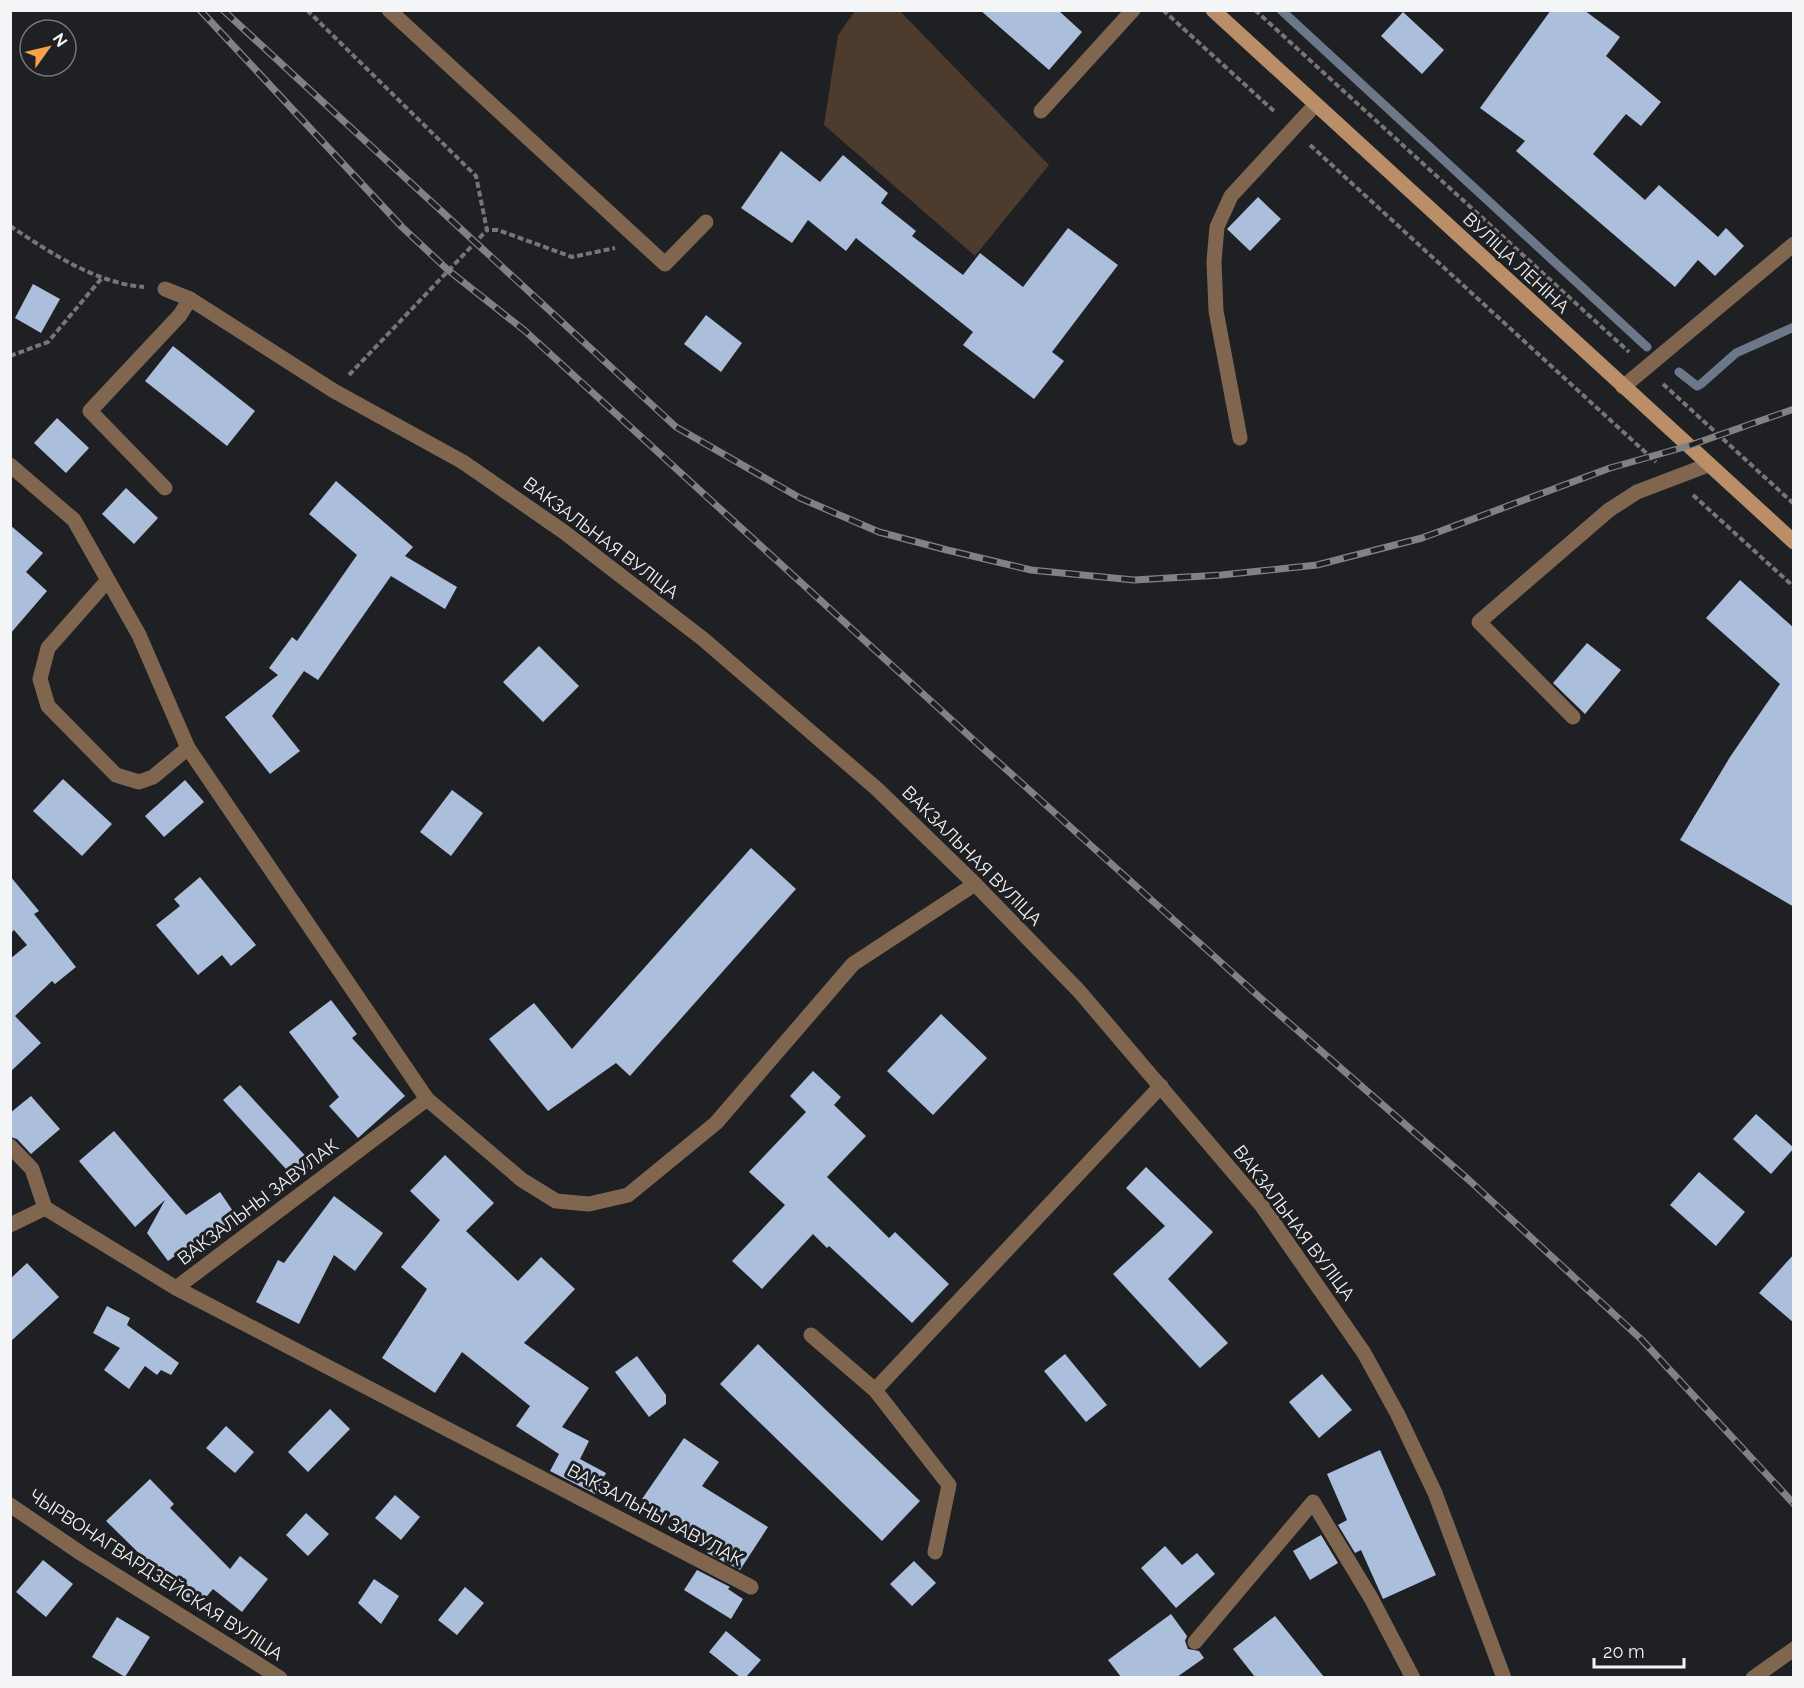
<svg xmlns="http://www.w3.org/2000/svg" width="1804" height="1688" font-family="Raleway,sans-serif">
	<style>
		.green { fill: #4d3b2d }
		.lines { fill: none; stroke-linecap: round; stroke-linejoin: round }
		.stream { stroke: #6c788a; stroke-width: 9 }
		.building { fill: #abbfdd }
		.path { stroke: #757679; stroke-width: 4; stroke-dasharray: 6 3; stroke-linecap: butt }
		.lane { stroke: #81664f; stroke-width: 15 }
		.street { stroke: #81664f; stroke-width: 15 }
		.secondary { stroke: #b98e69; stroke-width: 15 }
		.rail-casing { stroke: #818284; stroke-width: 7 }
		.rail { stroke: #1f2023; stroke-width: 4.5; stroke-dasharray: 14; stroke-linecap: butt }
		.labels { text-anchor: middle; stroke-width: 6; stroke-linejoin: round; paint-order: stroke }
		.street-label { font-size: 18px; fill: #f4f5f7; stroke: #1f2023 }
	</style>
	<rect width="100%" height="100%" fill="#1f2023"/>
	<path class="green" d="M 855,11 L 900,11 L 1049,165 L 975,256 L 824,125 L 838,35 Z"/>
	<g class="lines">
		<path class="stream" d="M 1281,10 L 1647,347
			M 1679,372 L 1697,386 L 1701,384 L 1736,353 L 1794,327"/>
	</g>
	<path class="building" d="M 980,10 L 1058,10 L 1082,32 L 1049,70 Z
		M 1551,10 L 1584,10 L 1620,37 L 1606,56 L 1661,102 L 1641,126 L 1626,114 L 1593,154 L 1645,200 L 1659,185 L 1718,237 L 1726,228 L 1744,246 L 1715,276 L 1698,260 L 1675,287 L 1516,151 L 1525,141 L 1480,108 Z
		M 1403,12 L 1444,50 L 1422,74 L 1381,36 Z
		M 781,151 L 820,182 L 843,155 L 888,193 L 881,203 L 916,231 L 912,236 L 963,275 L 980,253 L 1023,287 L 1068,228 L 1118,265 L 1052,352 L 1064,361 L 1034,399 L 963,345 L 973,332 L 856,238 L 846,251 L 808,220 L 792,243 L 741,208 Z
		M 1258,197 L 1281,219 L 1250,251 L 1227,229 Z
		M 33,284 L 60,299 L 41,333 L 15,318 Z
		M 706,315 L 742,343 L 721,372 L 684,344 Z
		M 173,346 L 255,411 L 227,446 L 145,381 Z
		M 57,418 L 89,448 L 66,473 L 34,443 Z
		M 336,481 L 413,547 L 405,556 L 457,587 L 445,609 L 391,576 L 318,680 L 304,671 L 272,716 L 300,751 L 270,774 L 225,717 L 278,675 L 269,668 L 292,637 L 297,641 L 357,555 L 309,514 Z
		M 126,488 L 158,518 L 134,544 L 102,514 Z
		M 10,525 L 43,553 L 26,572 L 47,591 L 10,634 Z
		M 1740,580 L 1794,628 L 1794,907 L 1680,840 L 1730,757 L 1780,684 L 1706,618 Z
		M 1587,643 L 1621,670 L 1585,714 L 1553,683 Z
		M 539,646 L 579,686 L 543,722 L 503,682 Z
		M 63,779 L 112,824 L 82,856 L 33,811 Z
		M 185,780 L 204,802 L 164,837 L 145,816 Z
		M 452,790 L 483,813 L 451,856 L 420,832 Z
		M 751,848 L 796,889 L 630,1076 L 616,1063 L 548,1111 L 489,1039 L 534,1003 L 572,1049 Z
		M 10,876 L 39,911 L 34,914 L 76,967 L 55,984 L 52,981 L 15,1016 L 41,1043 L 10,1072 L 10,959 L 27,945 L 14,930 L 10,934 Z
		M 200,877 L 256,945 L 231,966 L 222,955 L 198,975 L 156,925 L 180,906 L 174,899 Z
		M 331,1000 L 357,1034 L 352,1038 L 405,1096 L 358,1138 L 329,1106 L 339,1097 L 289,1032 Z
		M 941,1014 L 987,1058 L 933,1115 L 887,1071 Z
		M 813,1071 L 841,1097 L 834,1105 L 866,1136 L 827,1177 L 889,1238 L 895,1232 L 949,1284 L 912,1323 L 829,1246 L 827,1248 L 813,1234 L 762,1289 L 732,1261 L 785,1205 L 749,1172 L 806,1112 L 790,1096 Z
		M 240,1085 L 313,1164 L 296,1180 L 223,1100 Z
		M 31,1096 L 60,1129 L 31,1154 L 17,1139 L 10,1137 L 10,1113 Z
		M 1756,1114 L 1794,1148 L 1771,1174 L 1733,1139 Z
		M 114,1131 L 186,1215 L 220,1192 L 237,1217 L 214,1233 L 212,1229 L 168,1261 L 147,1233 L 165,1200 L 135,1227 L 79,1161 Z
		M 445,1155 L 494,1203 L 466,1231 L 518,1281 L 541,1257 L 575,1289 L 524,1343 L 589,1388 L 562,1427 L 589,1441 L 580,1459 L 606,1473 L 595,1494 L 550,1471 L 559,1454 L 516,1426 L 530,1406 L 462,1352 L 435,1393 L 382,1358 L 427,1289 L 401,1267 L 440,1220 L 410,1191 Z
		M 1146,1167 L 1213,1232 L 1168,1279 L 1228,1343 L 1200,1368 L 1113,1274 L 1165,1226 L 1126,1188 Z
		M 1699,1172 L 1745,1212 L 1716,1246 L 1670,1205 Z
		M 334,1196 L 383,1233 L 355,1271 L 334,1255 L 299,1324 L 256,1302 L 278,1260 L 284,1263 Z
		M 1794,1254 L 1794,1323 L 1759,1293 Z
		M 27,1263 L 59,1297 L 10,1342 L 10,1279 Z
		M 107,1306 L 130,1318 L 127,1325 L 179,1363 L 171,1375 L 161,1370 L 157,1375 L 145,1366 L 129,1389 L 104,1370 L 120,1348 L 93,1333 Z
		M 758,1344 L 920,1501 L 882,1541 L 720,1384 Z
		M 1065,1354 L 1107,1405 L 1086,1422 L 1044,1371 Z
		M 637,1356 L 666,1395 L 666,1404 L 649,1417 L 615,1372 Z
		M 1322,1374 L 1352,1410 L 1319,1438 L 1289,1402 Z
		M 330,1409 L 350,1429 L 308,1472 L 288,1452 Z
		M 226,1426 L 254,1452 L 235,1473 L 206,1448 Z
		M 684,1438 L 719,1462 L 702,1486 L 768,1527 L 740,1570 L 707,1553 L 711,1546 L 642,1499 Z
		M 1380,1450 L 1436,1575 L 1383,1599 L 1361,1550 L 1355,1553 L 1338,1525 L 1347,1520 L 1327,1474 Z
		M 150,1479 L 174,1504 L 170,1508 L 230,1569 L 240,1556 L 268,1579 L 242,1612 L 213,1589 L 196,1609 L 106,1521 Z
		M 395,1495 L 420,1517 L 401,1540 L 375,1518 Z
		M 306,1513 L 329,1534 L 308,1556 L 286,1535 Z
		M 1321,1535 L 1338,1563 L 1310,1580 L 1293,1551 Z
		M 1165,1546 L 1182,1565 L 1197,1553 L 1215,1574 L 1176,1608 L 1141,1568 Z
		M 43,1560 L 73,1584 L 46,1617 L 16,1592 Z
		M 914,1561 L 936,1583 L 912,1606 L 890,1584 Z
		M 697,1570 L 730,1587 L 728,1589 L 743,1599 L 731,1619 L 684,1590 Z
		M 374,1579 L 399,1596 L 381,1624 L 358,1603 Z
		M 465,1587 L 484,1603 L 457,1635 L 438,1620 Z
		M 1171,1614 L 1187,1636 L 1185,1641 L 1188,1649 L 1199,1651 L 1204,1658 L 1177,1677 L 1121,1677 L 1108,1660 Z
		M 1275,1616 L 1324,1677 L 1255,1677 L 1233,1649 Z
		M 117,1617 L 150,1637 L 125,1677 L 92,1657 Z
		M 726,1631 L 761,1660 L 746,1677 L 740,1677 L 709,1652 Z"/>
	<g class="lines">
		<path class="path" d="M 307,10 L 476,176 L 487,230 L 498,230 L 572,257 L 615,248
			M 1163,10 L 1276,113
			M 1255,10 L 1629,352
			M 1310,145 L 1656,462
			M 10,226 C 51,253 95,283 144,287
			M 10,356 L 48,342 L 101,279
			M 349,375 L 487,230
			M 1663,384 L 1794,504
			M 1693,495 L 1794,587"/>
		<path class="lane" d="M 389,10 L 665,264 L 706,222
			M 1041,111 L 1133,10
			M 1240,438 L 1216,311 L 1214,261 L 1217,227 L 1231,196 L 1315,105
			M 10,465 L 74,520 L 139,635 L 188,748 L 153,777 L 139,782 L 116,775 L 48,706 L 40,679 L 48,648 L 108,580
			M 165,488 L 90,411 L 180,315 L 190,299
			M 1573,717 L 1479,622 L 1609,510 L 1637,492 L 1708,465
			M 811,1335 L 875,1390 L 949,1485 L 935,1552
			M 875,1390 L 1161,1086
			M 1195,1642 L 1313,1502 L 1371,1598 L 1413,1678
			M 1753,1678 L 1794,1649"/>
		<path class="street" d="M 165,289 L 190,299 L 334,391 L 463,462 L 564,532 L 703,639 L 877,789 L 975,884 L 1079,991 L 1262,1206 L 1364,1353 L 1398,1415 L 1435,1493 L 1504,1678
			M 1623,387 L 1794,244
			M 427,1099 L 522,1180 L 556,1201 L 589,1204 L 628,1195 L 716,1123 L 853,964 L 975,884
			M 10,1146 L 32,1169 L 45,1208
			M 45,1208 L 176,1288 L 751,1587
			M 10,1225 L 45,1208
			M 176,1288 L 427,1099 L 188,748
			M 10,1505 L 82,1554 L 280,1678"/>
		<path class="secondary" d="M 1213,10 L 1794,542"/>
		<defs>
			<path id="rail" d="M 200,10 L 402,227 L 448,270 L 524,330 L 978,744 L 1265,1002 L 1470,1181 L 1642,1340 L 1794,1504
				M 223,10 L 676,427 L 800,498 L 879,532 L 947,550 L 1031,570 L 1134,580 L 1221,575 L 1317,565 L 1422,538 L 1610,468 L 1688,446 L 1794,409"/>
		</defs>
		<use href="#rail" class="rail-casing"/>
		<use href="#rail" class="rail"/>
	</g>
	<g class="labels">
		<g class="street-label">
			<text transform="translate(1516 263) rotate(43)" y="6">ВУЛІЦА ЛЕНІНА</text>
			<text transform="translate(601 538) rotate(37)" y="6">ВАКЗАЛЬНАЯ ВУЛІЦА</text>
			<text transform="translate(972 856) rotate(45)" y="6">ВАКЗАЛЬНАЯ ВУЛІЦА</text>
			<text transform="translate(258 1202) rotate(-37)" y="6">ВАКЗАЛЬНЫ ЗАВУЛАК</text>
			<text transform="translate(1294 1223) rotate(53)" y="6">ВАКЗАЛЬНАЯ ВУЛІЦА</text>
			<text transform="translate(655 1515) rotate(28)" y="6">ВАКЗАЛЬНЫ ЗАВУЛАК</text>
			<text transform="translate(156 1575) rotate(33)" y="6">ЧЫРВОНАГВАРДЗЕЙСКАЯ ВУЛІЦА</text>
		</g>
	</g>
	<rect width="1804" height="1688" fill="none" stroke="#f4f5f7" stroke-width="24"/>
	<g transform="translate(48 48) rotate(56)"><circle r="28" fill="#1f2023" stroke="#747578" stroke-width="1.5"/>
	<path d="M0-4.5L10 22L0 15L-10 22Z" fill="#f8a14b"/>
	<text y="-9" font-size="16" font-weight="bold" text-anchor="middle" fill="#f4f5f7">N</text>
	</g>
	<path d="M1594 1658v9h90v-9" fill="none" stroke="#f4f5f7" stroke-width="3"/>
	<text x="1603" y="1658" font-size="18" fill="#f4f5f7" stroke="#1f2023" stroke-width="4.5" paint-order="stroke">20 m</text>
</svg>
